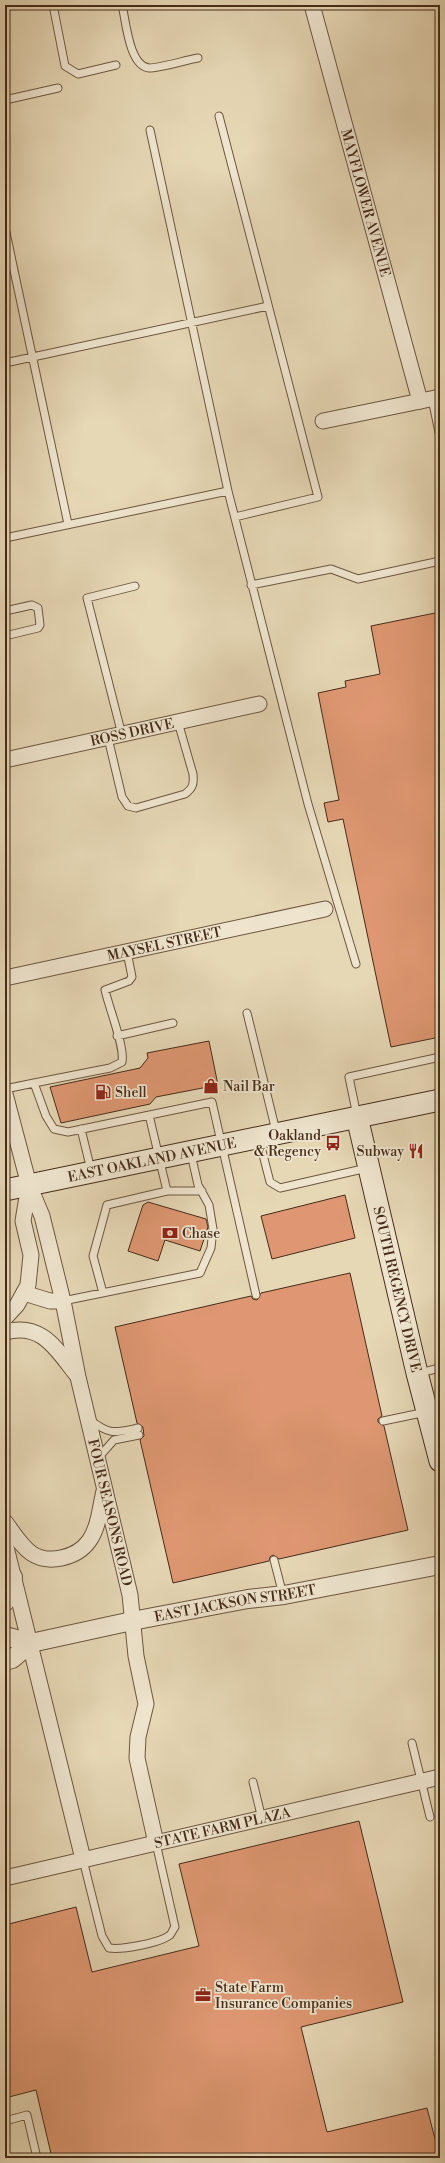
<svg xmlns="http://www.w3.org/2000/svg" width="445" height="2163" font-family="'Libre Bodoni',serif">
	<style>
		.building { fill: #de9772; stroke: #452b19 }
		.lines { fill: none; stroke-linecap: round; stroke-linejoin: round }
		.service-casing { stroke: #6d5640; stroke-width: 9 }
		.minor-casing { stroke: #6d5640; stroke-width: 17 }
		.tertiary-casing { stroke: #6d5640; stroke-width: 20 }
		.secondary-casing { stroke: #452b19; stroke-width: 23 }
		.service { stroke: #efe5cf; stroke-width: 7 }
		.minor { stroke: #efe5cf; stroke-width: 15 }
		.tertiary { stroke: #efe5cf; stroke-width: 18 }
		.secondary { stroke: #efe5cf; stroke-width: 21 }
		.labels { text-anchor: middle; stroke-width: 3.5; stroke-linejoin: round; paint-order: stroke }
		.street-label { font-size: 14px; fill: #452b19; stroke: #efe5cf }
		.poi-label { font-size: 14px; fill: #452b19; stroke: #efe5cf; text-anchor: start }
	</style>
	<rect width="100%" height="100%" fill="#e6d7b5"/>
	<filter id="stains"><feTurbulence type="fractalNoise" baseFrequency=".005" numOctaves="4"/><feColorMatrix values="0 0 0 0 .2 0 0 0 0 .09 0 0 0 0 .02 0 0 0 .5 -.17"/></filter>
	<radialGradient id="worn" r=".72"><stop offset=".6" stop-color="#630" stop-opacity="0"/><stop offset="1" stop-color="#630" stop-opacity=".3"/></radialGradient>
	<path class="building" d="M 440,612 L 440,1037 L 391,1047 L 343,819 L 328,822 L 324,803 L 339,800 L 318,693 L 346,687 L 345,681 L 380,674 L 371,626 Z
		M 209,1041 L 218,1085 L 156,1097 L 150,1104 L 61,1123 L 50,1087 L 140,1068 L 148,1058 L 147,1053 Z
		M 345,1195 L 355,1238 L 272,1259 L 261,1216 Z
		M 148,1202 L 206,1219 L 208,1227 L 200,1251 L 165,1240 L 158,1261 L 128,1251 L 143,1205 Z
		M 350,1273 L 382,1416 L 378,1419 L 378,1422 L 384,1426 L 408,1530 L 279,1559 L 273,1555 L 270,1557 L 269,1561 L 173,1583 L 140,1440 L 144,1436 L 143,1427 L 137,1423 L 115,1327 L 251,1296 L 253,1299 L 257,1300 L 261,1293 Z
		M 359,1821 L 403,2002 L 301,2027 L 327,2132 L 427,2108 L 440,2158 L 52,2158 L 36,2090 L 5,2098 L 5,1925 L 76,1907 L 92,1972 L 199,1946 L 179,1864 Z"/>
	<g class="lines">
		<defs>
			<path id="service" d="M 53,5 L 65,66 L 78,74 L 116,65
				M 122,5 C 126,21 129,66 149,68 C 160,68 186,60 198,58
				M 5,100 L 58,88
				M 219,116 L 318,497 L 235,517
				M 150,130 L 228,491
				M 5,228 L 68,524
				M 5,363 L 268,306
				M 432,399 L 440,437
				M 5,538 L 228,491 L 308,804 L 356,964
				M 251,585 L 331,569 L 358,579 L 440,561
				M 5,611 L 32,605 L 38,608 L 40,625 L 38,628 L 5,636
				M 122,735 L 87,598 L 135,586
				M 108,738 L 122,797 L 128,806 L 136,808 L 185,794 C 193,788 194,784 193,774 L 178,722
				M 247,1013 L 276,1131
				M 117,1036 L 173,1023
				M 34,1083 L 110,1068 L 122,1062 C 125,1047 109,1008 105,990 L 129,981 L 132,977 L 127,952
				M 5,1089 L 34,1083 L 46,1116 L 54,1129 L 68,1132 L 212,1102 L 256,1295
				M 149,1115 L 167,1191
				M 357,1116 L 349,1077 L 440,1057
				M 81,1129 L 91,1170
				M 259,1139 L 270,1182 L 280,1188 L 367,1168
				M 103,1293 L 93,1256 L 107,1205 L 167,1191 L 202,1191
				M 63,1301 L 200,1273 L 211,1248 L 213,1229 L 209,1205 L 198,1185 L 191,1154
				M 419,1373 L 440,1368
				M 90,1420 C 110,1435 114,1433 138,1428
				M 383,1421 L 426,1412
				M 98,1458 L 114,1440 L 139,1435
				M 274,1560 L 283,1595
				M 412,1743 L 430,1817
				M 253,1782 L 262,1819
				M 83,1860 L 102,1936 L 109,1948 C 122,1950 160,1943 170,1935 C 172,1933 173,1929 175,1927 L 156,1843
				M 5,2121 L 27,2115 L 37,2158"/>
			<g id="minor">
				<path id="s1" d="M 312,5 L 420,401"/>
				<path d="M 323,421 L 440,397"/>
				<path id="s2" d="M 5,760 L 259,704"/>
				<path id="s3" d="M 5,978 L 325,909"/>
				<path id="s4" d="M 5,1094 L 29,1185 L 42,1216 L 63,1301 L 78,1377 L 130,1595 L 136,1656 L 146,1704 L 138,1737 L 137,1758 L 156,1843"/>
				<path d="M 24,1293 L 50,1301 L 63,1301"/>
				<path d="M 5,1318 L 17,1305 L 28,1285 L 31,1255 L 23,1221 L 29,1185"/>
				<path d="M 5,1332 C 42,1322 56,1349 76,1374"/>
				<path d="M 5,1522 C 13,1532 20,1545 31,1553 C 48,1565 77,1558 89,1541 C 99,1527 100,1507 104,1491"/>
				<path d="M 5,1543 L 83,1859"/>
				<path id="s5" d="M 5,1878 L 440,1777"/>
			</g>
			<g id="tertiary">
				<path d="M 5,1602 L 13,1577"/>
				<path id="s6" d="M 5,1636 L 31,1643 L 132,1621 L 248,1599 L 284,1595 L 440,1565"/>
				<path d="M 5,1661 L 12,1659 L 31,1643"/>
			</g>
			<g id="secondary">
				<path id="s7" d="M 357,1117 L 417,1373 L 440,1461"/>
				<path id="s8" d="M 5,1190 L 440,1100"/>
			</g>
		</defs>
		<use href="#service" class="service-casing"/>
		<use href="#minor" class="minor-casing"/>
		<use href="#tertiary" class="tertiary-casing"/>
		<use href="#secondary" class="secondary-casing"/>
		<use href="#service" class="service"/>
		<use href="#minor" class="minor"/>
		<use href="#tertiary" class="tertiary"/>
		<use href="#secondary" class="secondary"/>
	</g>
	<defs>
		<symbol id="shop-bare" viewBox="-9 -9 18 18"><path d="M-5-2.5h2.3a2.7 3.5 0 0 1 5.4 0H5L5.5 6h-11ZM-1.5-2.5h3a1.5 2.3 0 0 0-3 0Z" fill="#8f2418" stroke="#efe5cf" stroke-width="2.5" paint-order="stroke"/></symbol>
		<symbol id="fuel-bare" viewBox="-9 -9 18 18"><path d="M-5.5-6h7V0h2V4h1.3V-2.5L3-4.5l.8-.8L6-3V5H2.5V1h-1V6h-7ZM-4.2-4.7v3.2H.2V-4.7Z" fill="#8f2418" stroke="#efe5cf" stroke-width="2.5" paint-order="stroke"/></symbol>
		<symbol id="bus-bare" viewBox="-9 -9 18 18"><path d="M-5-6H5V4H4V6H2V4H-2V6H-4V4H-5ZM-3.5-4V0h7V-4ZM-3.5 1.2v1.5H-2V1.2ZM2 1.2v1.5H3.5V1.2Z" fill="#8f2418" stroke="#efe5cf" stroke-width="2.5" paint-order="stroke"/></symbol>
		<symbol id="restaurant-bare" viewBox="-9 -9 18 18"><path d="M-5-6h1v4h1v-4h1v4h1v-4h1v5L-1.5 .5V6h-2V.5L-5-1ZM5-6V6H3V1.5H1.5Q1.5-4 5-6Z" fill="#8f2418" stroke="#efe5cf" stroke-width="2.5" paint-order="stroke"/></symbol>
		<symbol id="bank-bare" viewBox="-9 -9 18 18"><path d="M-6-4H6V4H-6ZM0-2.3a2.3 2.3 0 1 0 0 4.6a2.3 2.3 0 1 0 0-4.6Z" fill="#8f2418" stroke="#efe5cf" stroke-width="2.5" paint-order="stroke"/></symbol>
		<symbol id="office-bare" viewBox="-9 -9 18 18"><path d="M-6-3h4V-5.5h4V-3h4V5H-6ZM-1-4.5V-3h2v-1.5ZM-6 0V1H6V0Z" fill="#8f2418" stroke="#efe5cf" stroke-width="2.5" paint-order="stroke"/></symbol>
	</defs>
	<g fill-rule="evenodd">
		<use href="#shop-bare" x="200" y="1075" width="22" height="22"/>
		<use href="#fuel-bare" x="92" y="1081" width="22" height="22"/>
		<use href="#bus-bare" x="322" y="1132" width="22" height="22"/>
		<use href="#restaurant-bare" x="405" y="1140" width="22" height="22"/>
		<use href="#bank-bare" x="159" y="1222" width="22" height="22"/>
		<use href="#office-bare" x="192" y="1984" width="22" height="22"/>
	</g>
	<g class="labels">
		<g class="street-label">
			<text dy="5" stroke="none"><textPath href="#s1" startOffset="205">MAYFLOWER AVENUE</textPath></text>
			<text dy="5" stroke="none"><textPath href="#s2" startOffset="130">ROSS DRIVE</textPath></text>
			<text dy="5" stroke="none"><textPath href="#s3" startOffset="163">MAYSEL STREET</textPath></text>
			<text dy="5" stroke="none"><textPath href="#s8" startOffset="150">EAST OAKLAND AVENUE</textPath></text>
			<text dy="5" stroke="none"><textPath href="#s7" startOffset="177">SOUTH REGENCY DRIVE</textPath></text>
			<text dy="5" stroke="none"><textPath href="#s4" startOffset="432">FOUR SEASONS ROAD</textPath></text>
			<text dy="5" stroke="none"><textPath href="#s6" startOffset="235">EAST JACKSON STREET</textPath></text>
			<text dy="5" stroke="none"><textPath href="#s5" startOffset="223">STATE FARM PLAZA</textPath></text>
		</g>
		<g class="poi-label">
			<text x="223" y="1091">Nail Bar</text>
			<text x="115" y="1097">Shell</text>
			<text x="321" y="1140" text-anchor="end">Oakland<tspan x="321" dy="16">&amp; Regency</tspan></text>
			<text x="404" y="1156" text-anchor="end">Subway</text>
			<text x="182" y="1238">Chase</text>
			<text x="215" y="1992">State Farm<tspan x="215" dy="16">Insurance Companies</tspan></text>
		</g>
	</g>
	<rect width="445" height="2163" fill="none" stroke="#e6d7b5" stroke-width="20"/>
	<rect x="6" y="6" width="433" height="2151" fill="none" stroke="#452b19" stroke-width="2"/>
	<rect x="10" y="10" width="425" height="2143" fill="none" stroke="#452b19"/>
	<rect width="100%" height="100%" filter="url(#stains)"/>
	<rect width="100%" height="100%" fill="url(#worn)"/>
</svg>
